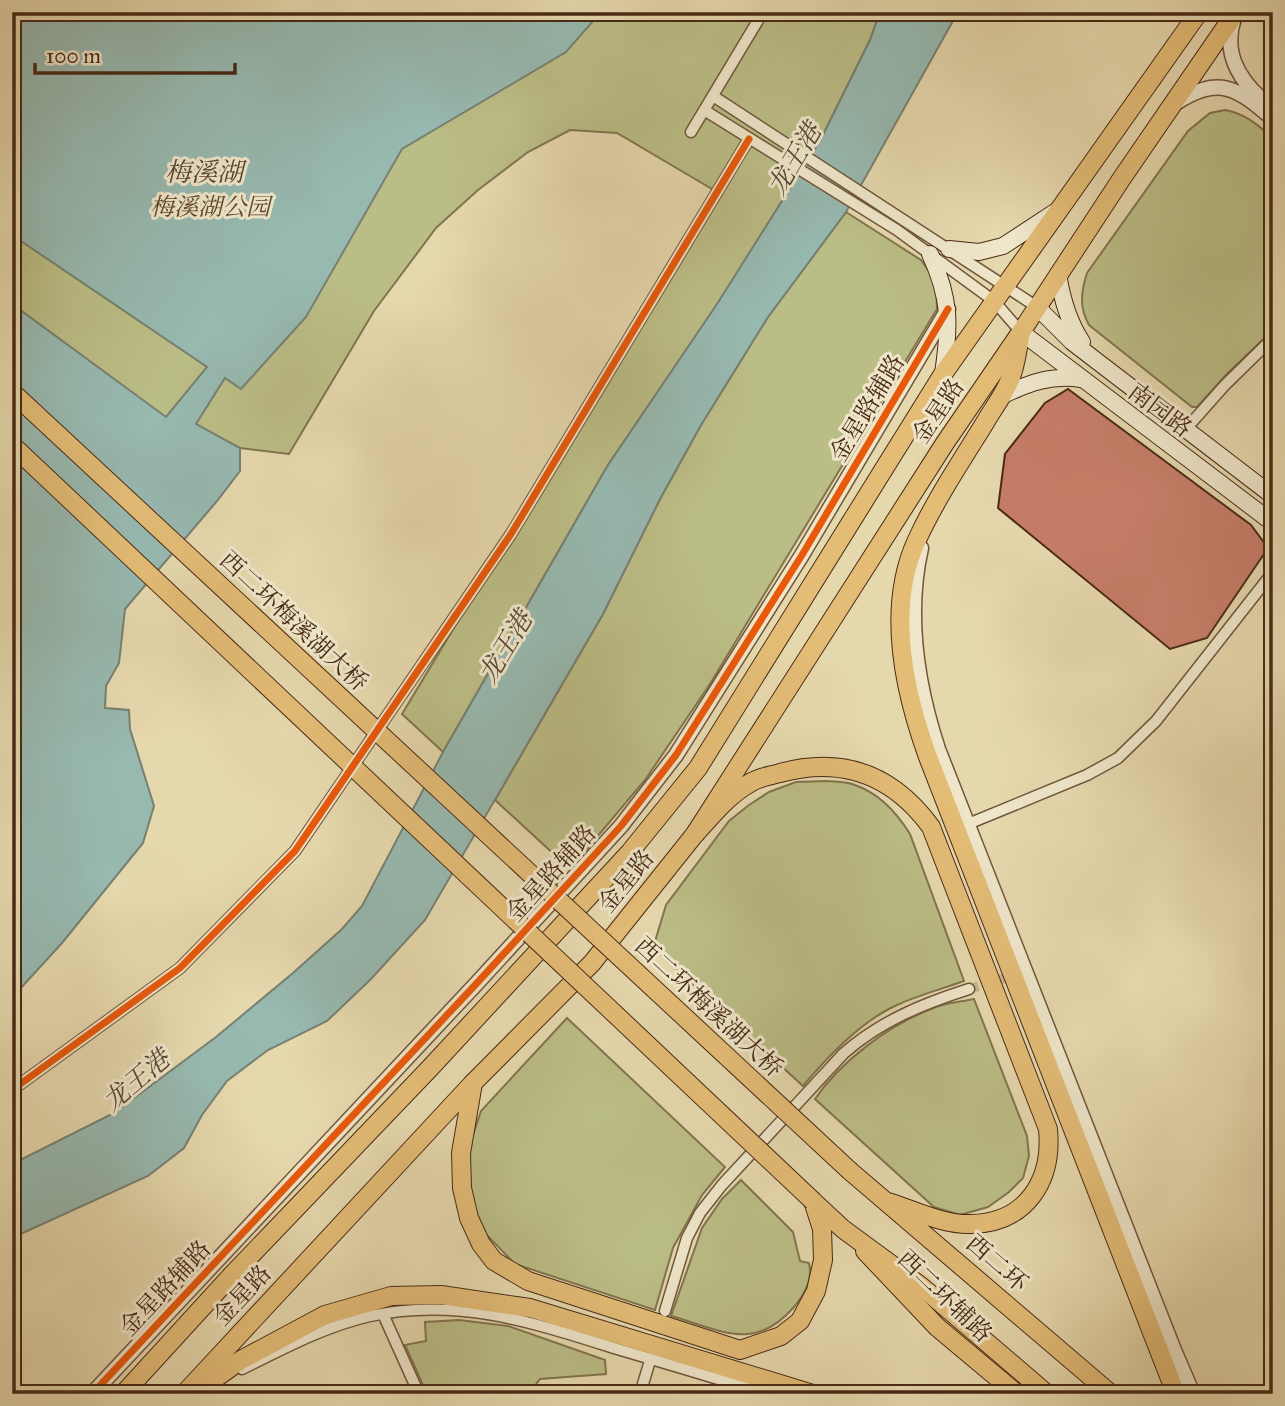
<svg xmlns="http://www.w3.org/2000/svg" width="1285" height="1406" font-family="'IM FELL Great Primer','Noto Serif SC',serif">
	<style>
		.green { fill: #bbbd86; stroke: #82744e; stroke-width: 2 }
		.water { fill: #97b9b0; stroke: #778072; stroke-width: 2 }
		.building { fill: #c77d68; stroke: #482a16; stroke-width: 2 }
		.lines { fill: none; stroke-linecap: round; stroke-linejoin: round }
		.minor-tunnel { stroke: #c6b58f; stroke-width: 10; stroke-dasharray: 10 5; stroke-linecap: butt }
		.minor-casing { stroke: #70563c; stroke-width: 13 }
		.tertiary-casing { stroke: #70563c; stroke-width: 17 }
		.secondary-casing { stroke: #482a16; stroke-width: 18 }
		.primary-casing { stroke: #482a16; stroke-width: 20 }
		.trunk-casing { stroke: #482a16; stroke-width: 20 }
		.minor { stroke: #efe6ca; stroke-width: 10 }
		.tertiary { stroke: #efe6ca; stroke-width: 14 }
		.secondary { stroke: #efe6ca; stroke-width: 16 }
		.primary { stroke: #e3bc76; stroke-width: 18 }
		.trunk { stroke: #e3bc76; stroke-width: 18 }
		.trunk-bridge-casing { stroke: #482a16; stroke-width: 20; stroke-linecap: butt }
		.trunk-bridge { stroke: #e3bc76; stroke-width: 18 }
		.cycleway-casing { stroke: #efe6ca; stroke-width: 11 }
		.cycleway { stroke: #e8590c; stroke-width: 7 }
		.labels { text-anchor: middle; stroke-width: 6; stroke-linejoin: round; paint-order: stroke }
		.park-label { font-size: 24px; font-style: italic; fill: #5f472c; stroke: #efe6ca }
		.street-label { font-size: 24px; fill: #482a16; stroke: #efe6ca }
		.water-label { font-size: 26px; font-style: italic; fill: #584735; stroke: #efe6ca }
	</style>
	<rect width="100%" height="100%" fill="#e6d8ad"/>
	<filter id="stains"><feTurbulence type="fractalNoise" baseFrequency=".00286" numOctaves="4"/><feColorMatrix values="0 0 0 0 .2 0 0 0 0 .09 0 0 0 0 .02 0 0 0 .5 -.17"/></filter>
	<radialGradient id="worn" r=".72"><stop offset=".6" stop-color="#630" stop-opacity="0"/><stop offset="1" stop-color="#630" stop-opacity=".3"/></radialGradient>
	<path class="green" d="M 12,12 L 880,12 L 870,40 L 821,139 L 717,305 L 608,465 L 443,752 L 402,714 L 717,192 L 617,133 L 570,130 L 528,152 L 478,190 L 436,228 L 374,311 L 289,454 L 240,448 L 195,425 L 166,418 L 12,304 Z
		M 1225,110 C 1246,114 1258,125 1273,138 L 1273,330 L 1227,374 L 1197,407 L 1192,407 L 1089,325 C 1079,307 1081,292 1087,273 L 1188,131 L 1210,113 Z
		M 846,212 L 921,260 L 936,281 L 937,309 L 710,684 L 645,780 L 570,869 L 495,800 L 603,614 L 660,499 L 701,425 L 768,317 Z
		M 826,781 C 835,782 846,781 855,785 C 878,793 897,813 910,834 L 964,981 C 942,989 919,995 897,1005 C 861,1021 828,1056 803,1086 L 653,948 L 666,905 L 729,821 L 749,805 L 769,792 L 796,782 Z
		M 974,999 L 1027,1136 L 1029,1156 L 1023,1178 L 1009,1192 L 988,1207 L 960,1215 L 934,1207 L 815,1099 C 840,1062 889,1025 931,1009 C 944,1003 960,1002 974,999 Z
		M 567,1018 L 725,1167 L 702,1195 L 673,1248 L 655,1310 L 515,1264 L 476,1224 L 467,1192 L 467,1153 L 481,1111 Z
		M 741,1180 L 793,1232 L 800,1261 L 809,1263 C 813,1279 805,1294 794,1307 C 754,1353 721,1330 671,1316 L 702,1228 L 722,1199 Z
		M 459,1320 L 508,1326 L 605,1360 L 606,1374 L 540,1379 L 531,1391 L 532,1394 L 427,1394 L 405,1345 L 426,1341 L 425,1322 Z"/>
	<path class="water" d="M 12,12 L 601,12 L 566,52 L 402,149 L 306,317 L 241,389 L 225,378 L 196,424 L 240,448 L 240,471 L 217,501 L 125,609 L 119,663 L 106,686 L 105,708 L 129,710 L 130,729 L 154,806 L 143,843 L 62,943 L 20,989 L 12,994 L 12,304 L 166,417 L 207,367 L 12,235 Z
		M 880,12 L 958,12 L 846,212 L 768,317 L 701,425 L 660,499 L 603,614 L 425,920 L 371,979 L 327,1021 L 268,1050 L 227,1081 L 202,1115 L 184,1148 L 148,1176 L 12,1238 L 12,1164 L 114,1113 L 216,1037 L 293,973 L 342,929 L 362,906 L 443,752 L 608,465 L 717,304 L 821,139 L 870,40 Z"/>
	<path class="building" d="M 1068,389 L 1251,525 L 1268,548 L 1207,638 L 1170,649 L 998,508 L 1005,454 L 1045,403 Z"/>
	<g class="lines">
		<path class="minor-tunnel" d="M 969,989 L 1014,975"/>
		<defs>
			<path id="minor" d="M 713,96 L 1037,307
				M 704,110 L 897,230 L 994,301 L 1021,332
				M 691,132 L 763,12
				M 1185,430 L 1225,385 L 1273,338
				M 968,824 L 1087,775 L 1118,758 L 1156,721 L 1273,572
				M 12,1090 L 180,968 L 295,851 L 511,534 L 749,139
				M 665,1311 L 687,1238 L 700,1213 L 722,1185 L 844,1053 C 881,1021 922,1004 969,989
				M 383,1314 L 419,1394
				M 242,1369 C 283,1349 325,1326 370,1316 C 457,1297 532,1322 614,1348 C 665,1363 716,1378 767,1394
				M 640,1394 L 652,1354"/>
			<path id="tertiary" d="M 1234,18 C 1223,51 1237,77 1261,99
				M 1174,104 C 1219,75 1236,87 1273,119
				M 921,548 C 906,614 917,685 938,749 L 1174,1350 L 1193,1394
				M 92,1394 L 477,983 L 621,826 L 676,755 L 802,555 L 948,309"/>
			<path id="secondary" d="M 949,249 L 979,252 L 1003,246 L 1055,212
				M 930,254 C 951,299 950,326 943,374
				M 1058,274 C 1062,299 1068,321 1082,342
				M 1037,307 L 1072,342 L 1273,496
				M 1021,332 L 1273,523
				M 1001,396 C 1027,384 1051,374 1081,379"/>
			<path id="primary" d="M 865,1251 L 937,1327 L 1017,1394
				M 199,1390 L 241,1360 L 325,1315 L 391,1296 L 441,1295 L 530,1308 L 813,1394
				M 123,1394 L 231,1276 L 430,1068 L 630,852 L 698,768 L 943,374 L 1199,12
				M 184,1394 L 473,1083 L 592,963 L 695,834 L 945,443 L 1021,332 L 1122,178 L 1236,12"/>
			<path id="trunk" d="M 1021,332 C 1017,349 1016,369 1008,384 C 1002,397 993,409 986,421 C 962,460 935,500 916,542 C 886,609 904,691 928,757 L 1176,1394
				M 695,834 C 712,816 728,795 750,783 C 759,777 770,776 780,773 C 843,756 893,775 931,827 L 1048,1129 C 1053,1181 1026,1223 971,1224 C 943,1225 914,1210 888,1202
				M 473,1083 L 461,1153 L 462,1188 L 469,1218 L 481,1244 L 494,1261 L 528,1281 L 740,1350 L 781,1336 L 800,1321 L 816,1291 L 823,1260 L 822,1229 L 813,1201
				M 850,1171 L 1111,1394
				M 815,1203 L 843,1229 L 922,1287 L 1047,1394"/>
		</defs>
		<use href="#minor" class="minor-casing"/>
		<use href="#tertiary" class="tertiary-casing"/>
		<use href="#secondary" class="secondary-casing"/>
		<use href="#primary" class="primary-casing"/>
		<use href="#trunk" class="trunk-casing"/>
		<use href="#minor" class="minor"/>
		<use href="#tertiary" class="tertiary"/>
		<use href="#secondary" class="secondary"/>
		<use href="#primary" class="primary"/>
		<use href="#trunk" class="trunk"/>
		<defs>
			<path id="trunk-bridge" d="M 12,392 L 850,1171
				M 12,445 L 813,1201"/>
		</defs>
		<use href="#trunk-bridge" class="trunk-bridge-casing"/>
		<use href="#trunk-bridge" class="trunk-bridge"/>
		<defs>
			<path id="cycleway" d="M 12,1090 L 180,968 L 295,851 L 511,534 L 749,139
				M 92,1394 L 477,983 L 621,826 L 676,755 L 802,555 L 948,309"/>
		</defs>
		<use href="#cycleway" class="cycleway-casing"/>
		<use href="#cycleway" class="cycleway"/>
	</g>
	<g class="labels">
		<g class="park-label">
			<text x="210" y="215">梅溪湖公园</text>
		</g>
		<g class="street-label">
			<text transform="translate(867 408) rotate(-59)" y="8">金星路辅路</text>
			<text transform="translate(1160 410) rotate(37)" y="8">南园路</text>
			<text transform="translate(938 411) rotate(-56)" y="8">金星路</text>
			<text transform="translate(294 621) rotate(43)" y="8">西二环梅溪湖大桥</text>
			<text transform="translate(551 873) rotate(-48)" y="8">金星路辅路</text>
			<text transform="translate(626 881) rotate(-51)" y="8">金星路</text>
			<text transform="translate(709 1007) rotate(43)" y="8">西二环梅溪湖大桥</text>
			<text transform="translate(997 1263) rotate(41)" y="8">西二环</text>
			<text transform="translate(165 1288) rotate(-47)" y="8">金星路辅路</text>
			<text transform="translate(242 1295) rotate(-47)" y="8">金星路</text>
			<text transform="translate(945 1296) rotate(44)" y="8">西二环辅路</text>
		</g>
		<g class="water-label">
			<text transform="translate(794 159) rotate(-59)" y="9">龙王港</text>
			<text x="204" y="181">梅溪湖</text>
			<text transform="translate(505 647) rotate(-59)" y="9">龙王港</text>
			<text transform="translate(136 1080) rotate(-40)" y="9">龙王港</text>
		</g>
	</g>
	<rect width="1285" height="1406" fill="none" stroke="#e6d8ad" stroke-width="42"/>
	<rect x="14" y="14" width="1257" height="1378" fill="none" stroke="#482a16" stroke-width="3.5"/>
	<rect x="21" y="21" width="1243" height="1364" fill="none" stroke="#482a16" stroke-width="2"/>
	<path d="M35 63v10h200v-10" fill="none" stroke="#482a16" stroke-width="3.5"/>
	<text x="46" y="63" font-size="21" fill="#482a16" stroke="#efe6ca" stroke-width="5" paint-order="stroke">100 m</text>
	<rect width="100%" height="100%" filter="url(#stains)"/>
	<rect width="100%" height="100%" fill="url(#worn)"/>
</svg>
